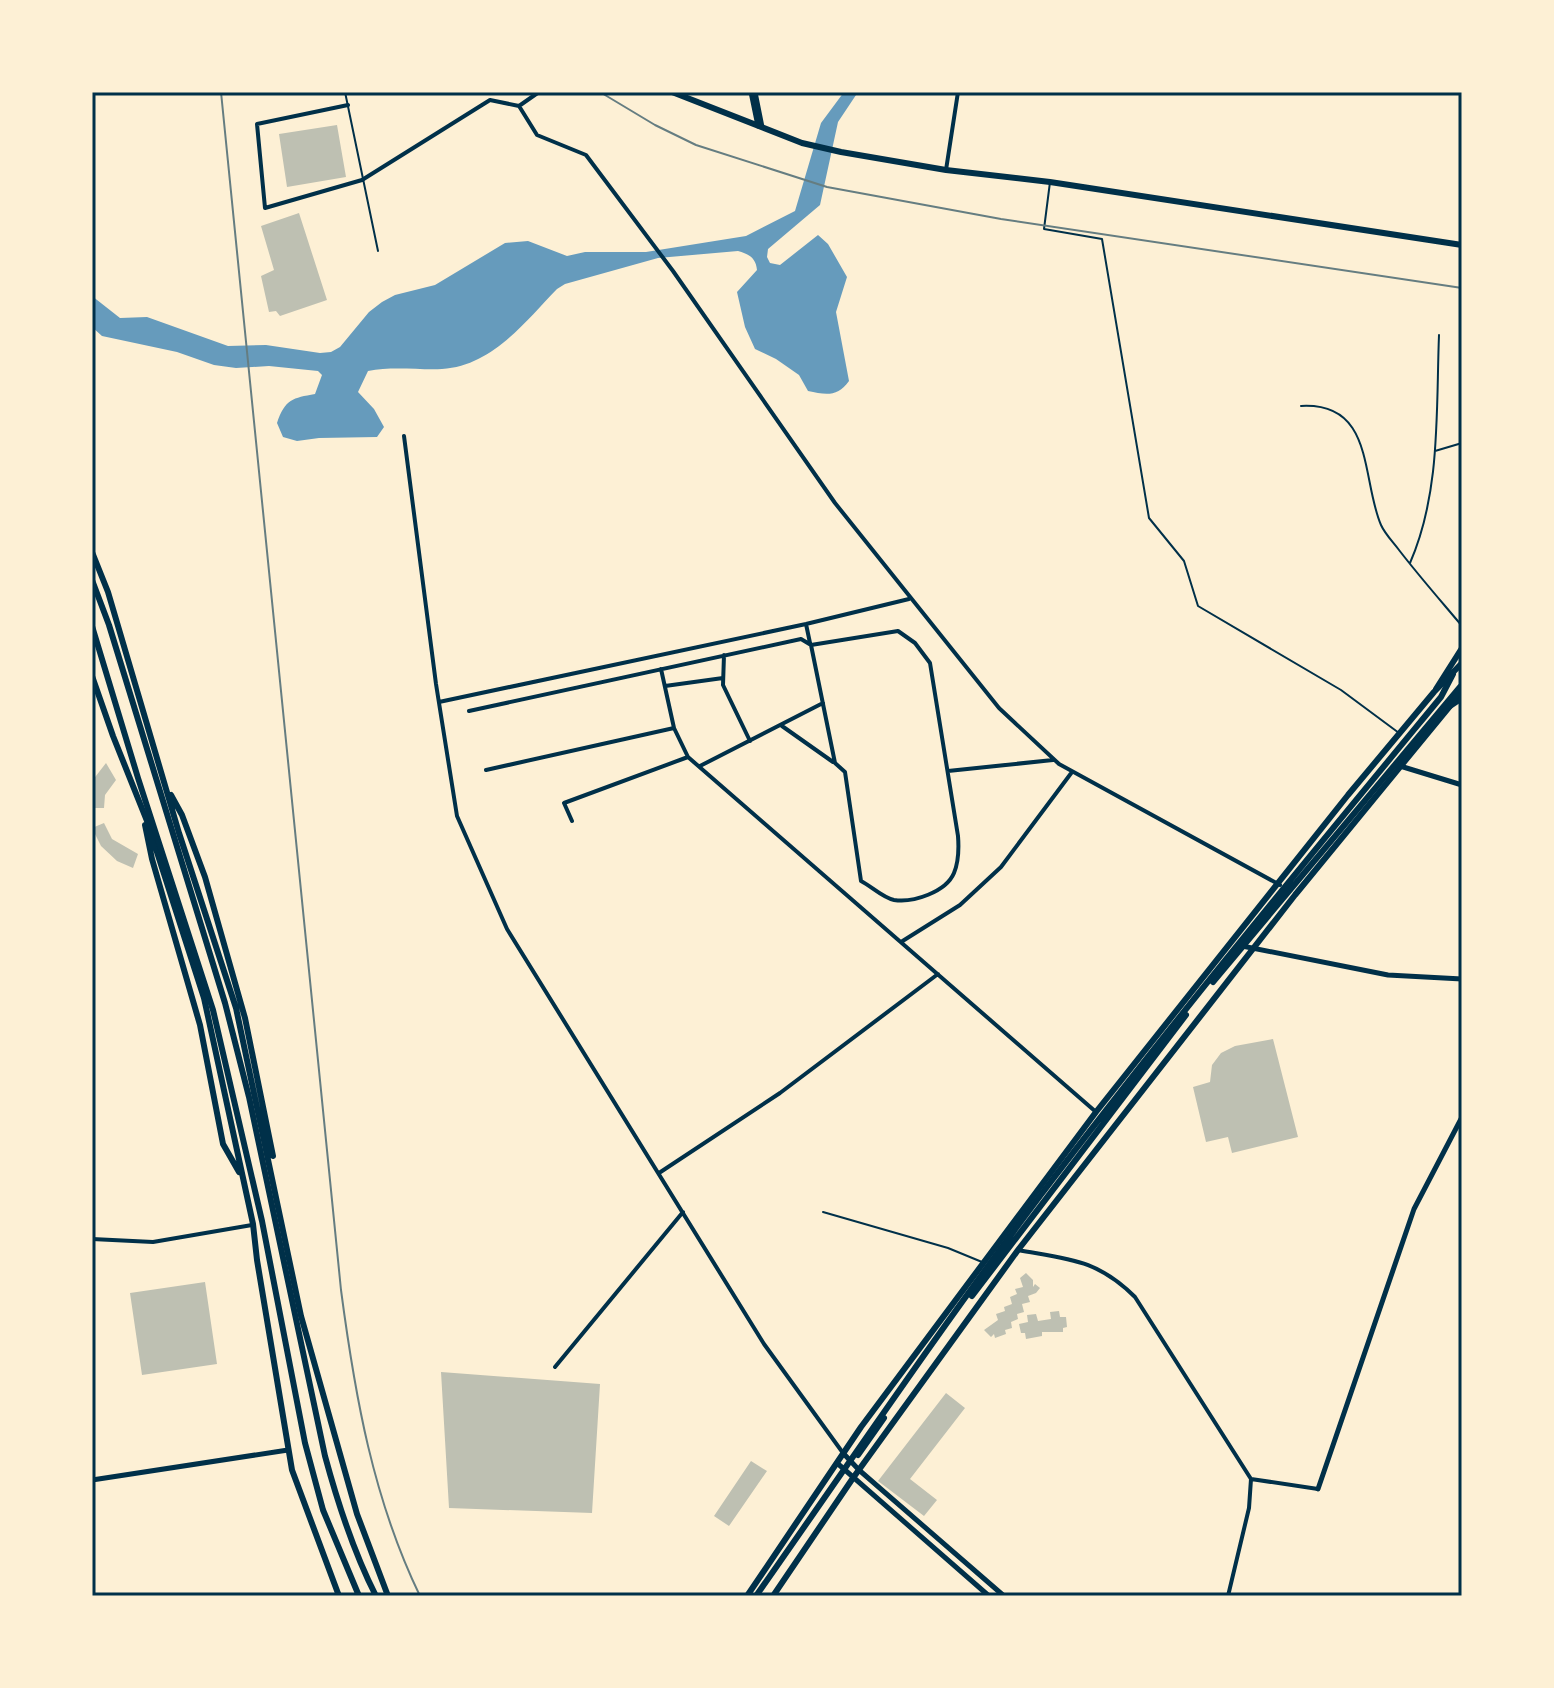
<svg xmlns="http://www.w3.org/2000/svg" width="1554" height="1688" font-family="Bitter,serif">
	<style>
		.water { fill: #669bbc }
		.building { fill: #bec0b2 }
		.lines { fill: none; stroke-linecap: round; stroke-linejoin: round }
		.service { stroke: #003049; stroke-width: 2 }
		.minor { stroke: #003049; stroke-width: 4 }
		.tertiary { stroke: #003049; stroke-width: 5 }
		.secondary { stroke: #003049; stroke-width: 6 }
		.primary { stroke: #003049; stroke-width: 6 }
		.trunk { stroke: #003049; stroke-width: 6 }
		.rail { stroke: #657d81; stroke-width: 2 }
		.neatline { fill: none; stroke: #003049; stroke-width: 3 }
	</style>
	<rect width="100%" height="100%" fill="#fdf0d5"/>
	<path class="water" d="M 844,92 L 858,92 L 838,122 L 820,205 L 768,249 L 767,257 L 770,263 L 780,265 L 818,235 L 828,244 L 847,277 L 836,312 L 849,381 C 838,397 826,395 808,391 L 799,375 L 776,359 L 755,349 L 745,327 L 737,292 L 757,270 C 756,258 749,254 738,251 L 658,258 L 565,284 L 557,289 C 525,322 492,366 442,369 C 418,370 392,366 368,371 L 358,392 L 374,409 L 384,427 L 377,437 L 319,438 L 297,441 L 283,437 L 277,423 C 285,399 293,398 315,394 L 322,375 L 318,371 L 269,366 L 236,368 L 214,365 L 177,352 L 102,336 L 92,327 L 92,296 L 120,318 L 147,317 L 228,346 L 266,345 L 320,353 L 331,352 L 340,347 L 369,312 L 382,302 L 395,295 L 435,285 L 505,243 L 528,241 L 567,256 L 585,252 L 646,252 L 746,236 L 795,211 L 821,123 Z"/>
	<path class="building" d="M 337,125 L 346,177 L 287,187 L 279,134 Z
		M 299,213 L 327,300 L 280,316 L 276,311 L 269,312 L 261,276 L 274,270 L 261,226 Z
		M 106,763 L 116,780 L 105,795 L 104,808 L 92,808 L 92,781 Z
		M 104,823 L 112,839 L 138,854 L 133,868 L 117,861 L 101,846 L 92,828 Z
		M 1273,1039 L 1298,1137 L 1232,1153 L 1228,1137 L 1206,1142 L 1193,1087 L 1210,1082 L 1212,1065 L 1221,1053 L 1235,1046 Z
		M 1026,1273 L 1033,1280 L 1033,1287 L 1035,1284 L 1040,1288 L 1036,1293 L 1028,1296 L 1030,1302 L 1022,1304 L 1024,1312 L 1017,1314 L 1018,1319 L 1011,1322 L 1012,1328 L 1005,1330 L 1006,1334 L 995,1338 L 994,1334 L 991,1337 L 984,1330 L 998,1320 L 996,1314 L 1005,1311 L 1004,1307 L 1012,1304 L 1010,1297 L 1017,1294 L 1015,1289 L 1023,1287 L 1020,1278 Z
		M 205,1282 L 217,1364 L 142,1375 L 130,1293 Z
		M 1059,1311 L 1060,1317 L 1066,1317 L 1067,1327 L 1063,1328 L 1063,1332 L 1042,1332 L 1042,1336 L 1026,1339 L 1025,1333 L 1021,1333 L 1019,1324 L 1028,1322 L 1027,1315 L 1036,1314 L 1038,1321 L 1051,1319 L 1050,1312 Z
		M 441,1372 L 600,1384 L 592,1513 L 449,1508 Z
		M 946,1393 L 965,1408 L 910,1479 L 937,1500 L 924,1516 L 878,1481 Z
		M 751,1461 L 767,1471 L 729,1526 L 714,1516 Z"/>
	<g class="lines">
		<path class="service" d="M 345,92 L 378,251
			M 1050,182 L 1044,229 L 1102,239 L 1149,518 L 1184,561 L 1198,606 L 1341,690 L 1399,733
			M 1301,406 C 1375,402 1361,479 1381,525 C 1385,534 1393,542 1399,550 C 1419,576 1441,601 1462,626
			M 1435,451 L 1462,443
			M 1410,563 C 1441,492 1436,411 1439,335
			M 823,1212 L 948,1248 L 982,1262"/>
		<path class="minor" d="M 348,105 L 257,124 L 265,208 L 362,180 L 490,100 L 519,106 L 537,135 L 586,155 L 673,271 L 835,503 L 999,708 L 1059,764 L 1280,885
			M 519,106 L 539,92
			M 946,170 L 958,92
			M 404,436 L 436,684 L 457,816 L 507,929 L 764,1344 L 843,1453
			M 806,624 L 810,643
			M 898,631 L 915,643 L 930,663 L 958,836 C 959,849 959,861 954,873 C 946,892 913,903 894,900 C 883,898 871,886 861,881 L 845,772 L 835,763 L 811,645 Z
			M 724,655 L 723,685 L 750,741
			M 665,686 L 723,678
			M 439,702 L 806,624 L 909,599
			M 469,711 L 801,639 L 811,645
			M 782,726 L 833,762
			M 674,728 L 688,757
			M 700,766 L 823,703
			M 486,770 L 674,728 L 661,669
			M 948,771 L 1053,760
			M 572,821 L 564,803 L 688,757 L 1096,1112
			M 901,942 L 960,905 L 1001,867 L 1072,772
			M 659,1173 L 780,1093 L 938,974
			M 92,1239 L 153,1242 L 252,1225
			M 1018,1250 C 1068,1259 1097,1259 1135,1297 L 1251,1479 L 1249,1508 L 1228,1596
			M 555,1367 L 683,1212
			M 1251,1479 L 1318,1489"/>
		<path class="tertiary" d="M 751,92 L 758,126
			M 755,92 L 762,127
			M 1400,766 L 1462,785
			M 1242,946 L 1388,975 L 1462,979
			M 843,1453 L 859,1470 L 1004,1596
			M 837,1463 L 989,1596
			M 92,1480 L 288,1450
			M 1318,1489 L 1414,1209 L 1462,1117"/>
		<path class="secondary" d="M 672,92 L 802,143 L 841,152 L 946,170 L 1050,182 L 1462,245
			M 1436,689 L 1462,648
			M 1450,706 L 1462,698
			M 1213,982 L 1460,687
			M 972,1296 L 1186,1015
			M 858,1455 L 884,1418
			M 756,1596 C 850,1462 941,1327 1040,1196 C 1169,1026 1305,862 1441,697 L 1453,674"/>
		<path class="primary" d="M 92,552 L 108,592 L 179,833 L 236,1008 L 301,1316 L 357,1514 L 388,1596
			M 92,676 L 113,736 L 147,821 L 204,998 L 253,1224 L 257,1260 L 292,1470 L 339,1596
			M 171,795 L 182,815 L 205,877 L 245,1018 L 273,1156
			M 145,825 L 152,859 L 200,1025 L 223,1144 L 239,1172
			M 747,1596 L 861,1427 L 1096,1112 L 1348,795 L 1434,692 L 1462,663
			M 773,1596 L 853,1478 L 1018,1250 L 1295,895 L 1450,706 L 1462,687"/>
		<path class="trunk" d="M 92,580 L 109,625 L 225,1003 L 249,1097 L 325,1456 C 338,1504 353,1551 376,1596
			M 92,626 L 138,778 L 213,1010 L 262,1221 L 305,1443 L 323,1510 L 359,1596"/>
		<path class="rail" d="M 221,92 L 341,1290 C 355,1396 373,1499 420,1596
			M 600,92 L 655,125 L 696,145 L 827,187 L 1001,219 L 1462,288"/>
	</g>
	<rect width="1554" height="1688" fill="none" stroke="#fdf0d5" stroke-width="188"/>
	<rect x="94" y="94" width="1366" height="1500" class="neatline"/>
</svg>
